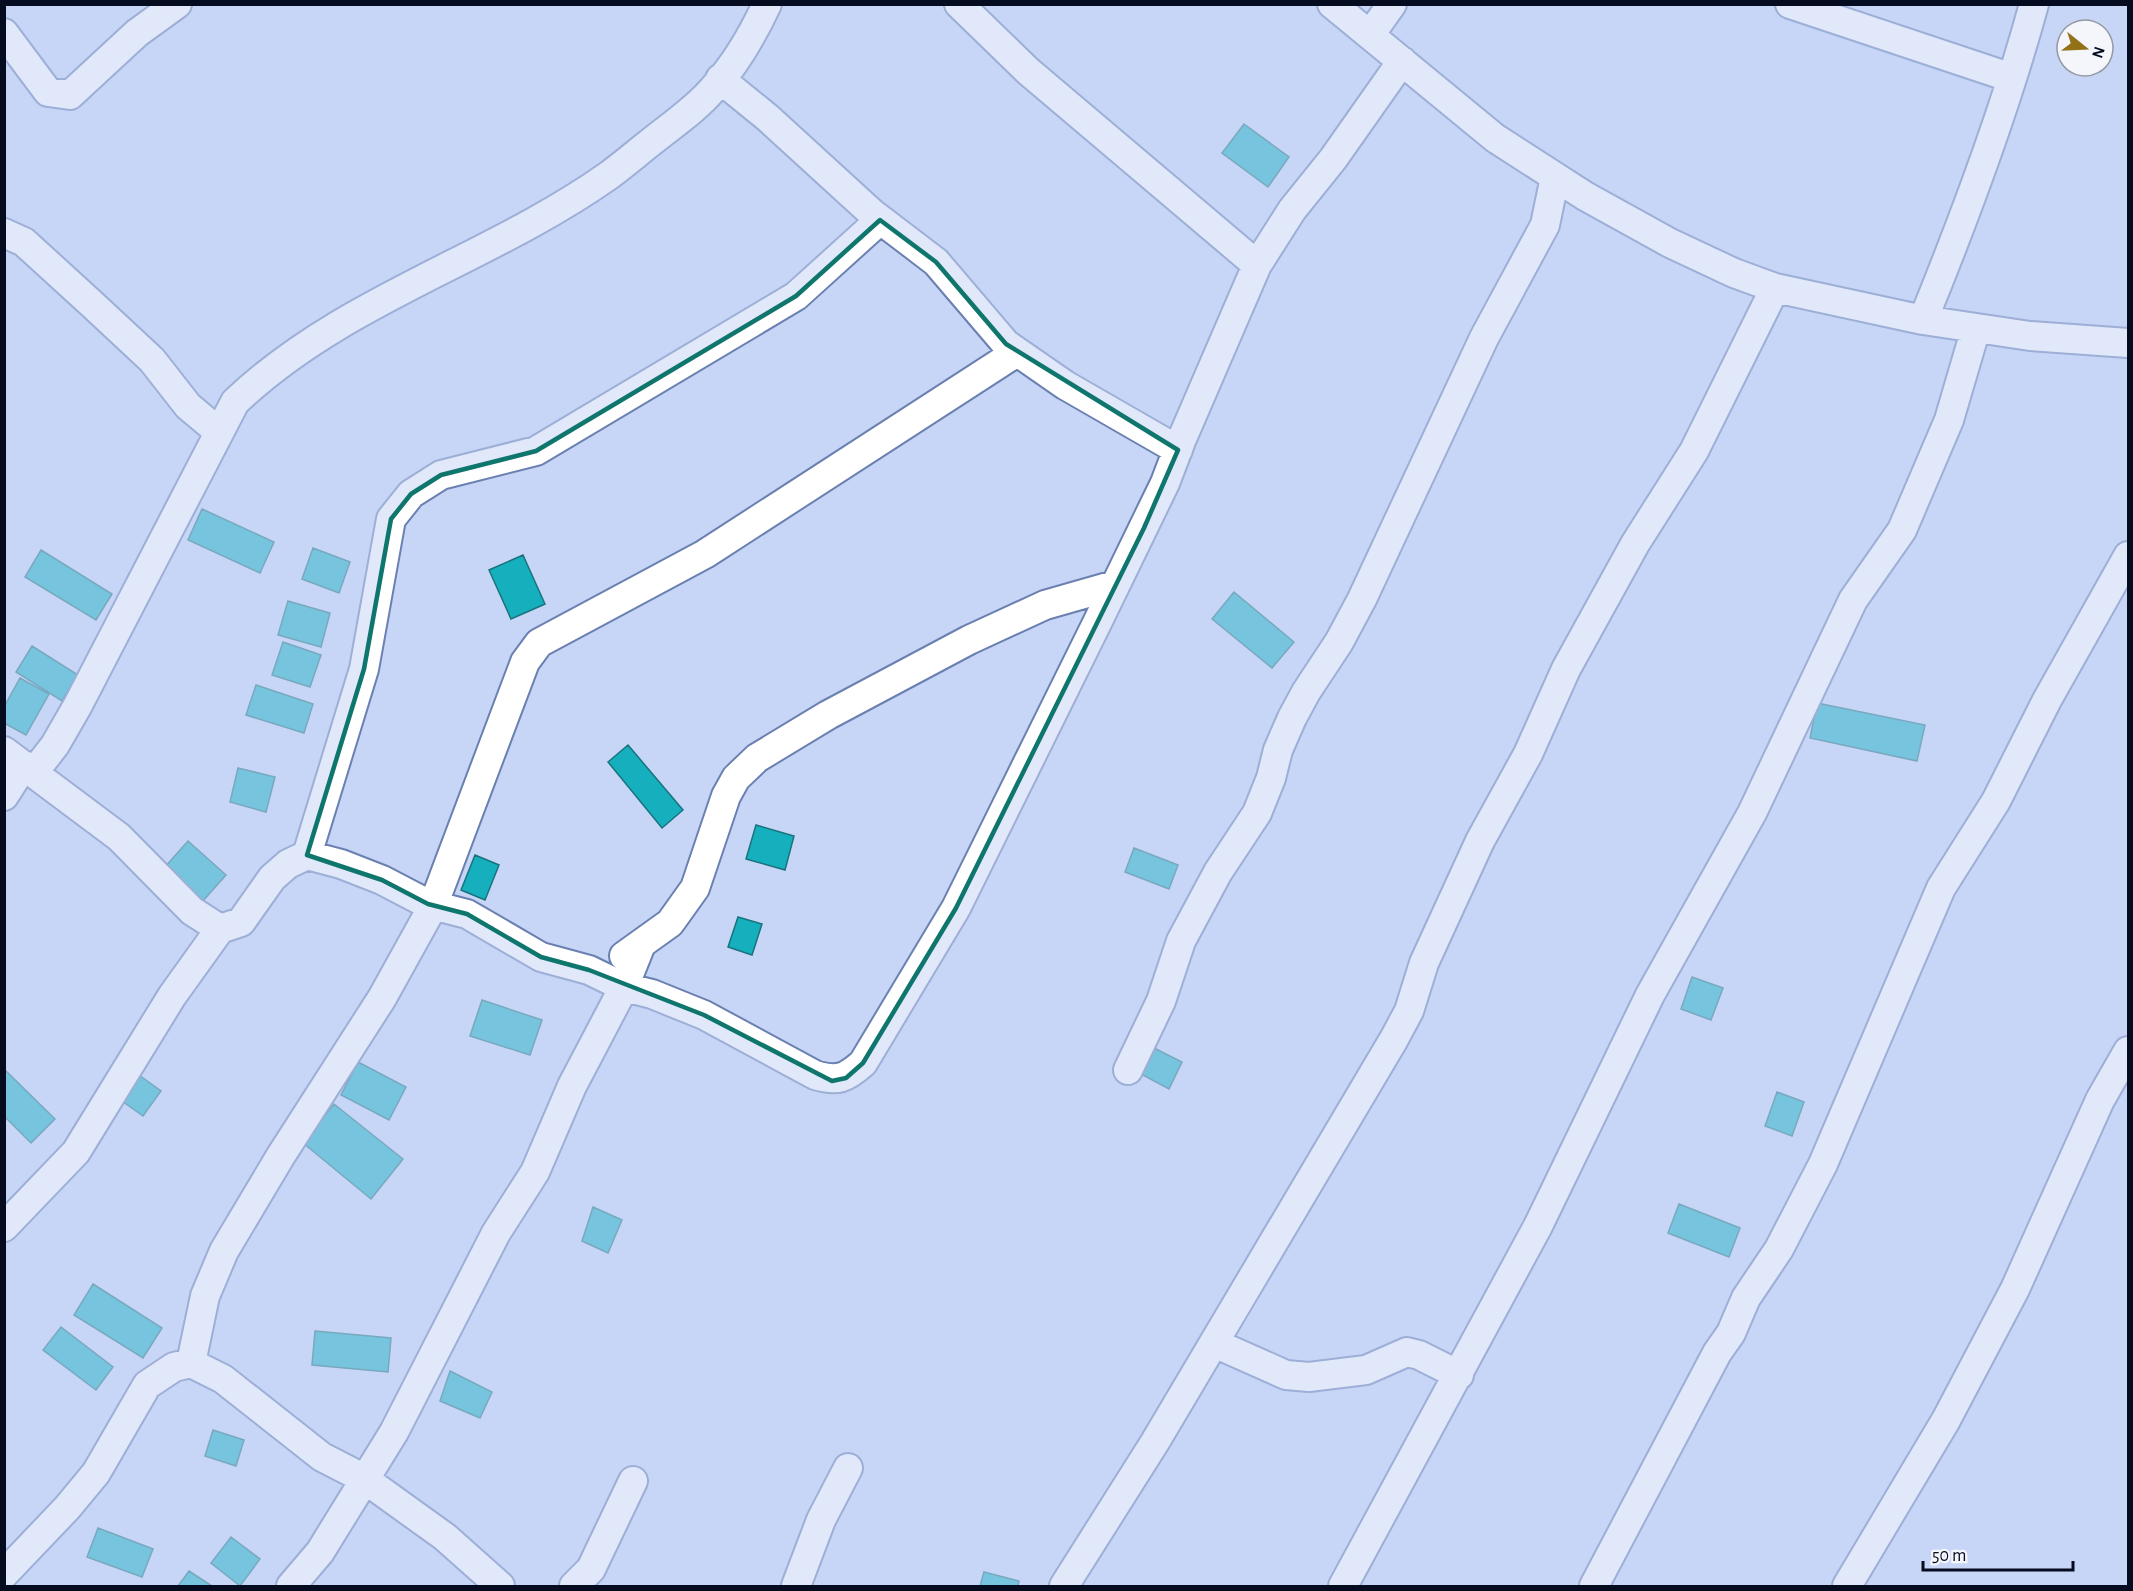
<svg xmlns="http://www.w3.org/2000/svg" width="2133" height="1591" font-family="'Alegreya Sans',sans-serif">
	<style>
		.building { fill: #15afbe; stroke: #19737d; stroke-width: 1.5 }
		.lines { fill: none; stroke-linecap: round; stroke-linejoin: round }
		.minor-casing { stroke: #6a80b1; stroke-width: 32 }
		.minor { stroke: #fff; stroke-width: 28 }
		.marked { fill: none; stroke: #0f766e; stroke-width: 4.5; stroke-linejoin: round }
	</style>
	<rect width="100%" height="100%" fill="#c7d5f6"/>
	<path class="building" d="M 1244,124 L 1289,157 L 1268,187 L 1222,153 Z
		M 202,509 L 274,542 L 260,573 L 188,540 Z
		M 313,548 L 350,562 L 339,593 L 302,579 Z
		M 41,550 L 112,594 L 96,620 L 25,577 Z
		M 523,555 L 545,604 L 511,619 L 489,570 Z
		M 1234,592 L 1294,642 L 1272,668 L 1212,619 Z
		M 288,601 L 330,613 L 321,647 L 278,635 Z
		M 283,642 L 321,655 L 310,687 L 272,675 Z
		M 32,646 L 78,675 L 62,701 L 16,672 Z
		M 20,678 L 49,694 L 26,735 L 4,723 L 4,707 Z
		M 256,685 L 313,704 L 304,733 L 246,715 Z
		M 1817,703 L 1925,725 L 1917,761 L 1810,738 Z
		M 628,745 L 683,810 L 662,828 L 608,762 Z
		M 238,768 L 275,777 L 266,812 L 230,802 Z
		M 756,825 L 794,836 L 785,870 L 746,859 Z
		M 188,841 L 226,875 L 202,902 L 164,868 Z
		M 1134,848 L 1178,865 L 1169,889 L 1125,872 Z
		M 475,855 L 499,865 L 485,900 L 461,890 Z
		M 738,917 L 762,924 L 752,955 L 728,947 Z
		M 1692,977 L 1723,988 L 1711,1020 L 1681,1009 Z
		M 482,1000 L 542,1020 L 530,1055 L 470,1036 Z
		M 1152,1047 L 1182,1062 L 1169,1089 L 1139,1073 Z
		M 358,1062 L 406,1087 L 389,1120 L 341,1095 Z
		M 4,1069 L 55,1119 L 31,1143 L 4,1116 Z
		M 132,1070 L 161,1091 L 143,1116 L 115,1096 Z
		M 1777,1092 L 1804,1102 L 1792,1136 L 1765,1126 Z
		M 334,1104 L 403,1159 L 371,1199 L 303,1143 Z
		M 1679,1204 L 1740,1228 L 1729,1257 L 1668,1233 Z
		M 593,1207 L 622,1220 L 608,1253 L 582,1241 Z
		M 93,1284 L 162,1328 L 143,1358 L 74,1315 Z
		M 61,1327 L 113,1367 L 96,1390 L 43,1350 Z
		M 315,1331 L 391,1338 L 388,1372 L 312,1365 Z
		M 450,1371 L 492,1392 L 480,1418 L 440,1401 Z
		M 213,1430 L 244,1440 L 236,1466 L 205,1456 Z
		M 98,1528 L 153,1549 L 142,1577 L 87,1557 Z
		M 231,1537 L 260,1559 L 240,1586 L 211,1563 Z
		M 189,1571 L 212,1586 L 178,1586 Z
		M 984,1572 L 1019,1581 L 1018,1586 L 980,1586 Z"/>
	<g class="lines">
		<defs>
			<path id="minor" d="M 959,4 L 1028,71 L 1257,265
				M 1332,4 L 1495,138 L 1585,196 L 1670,243 L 1734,273 L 1775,288 L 1923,320 L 2030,336 L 2128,343
				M 1790,4 L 2012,78
				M 4,33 L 48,92 L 70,95 L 137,33 L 177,4
				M 1370,35 L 1392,4
				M 720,79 L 768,118 L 873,214 L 936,262 L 1006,344 L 1065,385 L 1178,450
				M 4,233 L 24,242 L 93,305 L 152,360 L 188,406 L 219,432
				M 1923,320 C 1965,217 2005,111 2034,4
				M 4,751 L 119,837 L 192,911 L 220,929
				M 34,772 L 55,745 L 78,705 L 235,402 C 342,300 489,260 608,176 C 623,165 637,153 651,142 C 672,125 696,109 713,89 C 735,65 753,34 767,4
				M 4,796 L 24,765
				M 307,855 L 364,669 L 391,519 L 411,494 L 441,475 L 536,451 L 796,296 L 880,220
				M 624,956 L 670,923 L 695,888 L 726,796 L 736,778 L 757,758 L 828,715 L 969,640 L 1045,605 L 1115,585
				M 1128,1070 L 1161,1001 L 1181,941 L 1218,872 L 1257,813 L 1271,778 L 1278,750 L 1292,718 L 1306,692 L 1339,642 L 1362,599 L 1484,338 L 1545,225 L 1555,177
				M 4,1227 L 76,1152 L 172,996 L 220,929 L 241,922 L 272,878 L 288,864 L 307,855 L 341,864 L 382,880 L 428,904 L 467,914 L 541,957 L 589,970 L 624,987 L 652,994 L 704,1015 L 815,1075 C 838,1082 846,1078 863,1063 L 956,908 L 1097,623 L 1165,483 L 1181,441 L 1257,265 L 1292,210 L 1333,159 L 1402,61
				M 1214,1343 L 1286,1375 L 1309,1377 L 1366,1370 L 1407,1352 L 1419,1355 L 1459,1375
				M 191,1363 L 205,1296 L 224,1251 L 280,1157 L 382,998 L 433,906 L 525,662 L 539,643 L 705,554 L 1017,352
				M 4,1574 L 67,1508 L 96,1473 L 147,1385 L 174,1367 L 191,1363 L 223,1379 L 322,1457 L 363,1478 L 445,1537 L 500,1586
				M 291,1586 L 320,1552 L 394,1432 L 496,1233 L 535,1172 L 572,1086 L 624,987 L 640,947
				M 574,1586 L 591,1569 L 633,1481
				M 796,1586 L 821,1520 L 848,1468
				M 1064,1586 L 1155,1442 L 1394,1039 L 1409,1011 L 1424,963 L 1480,841 L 1528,754 L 1566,669 L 1635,544 L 1694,451 L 1775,288
				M 1343,1586 L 1538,1226 L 1650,995 L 1752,813 L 1853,600 L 1902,530 L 1949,420 L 1976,328
				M 1594,1586 L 1717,1353 L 1731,1333 L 1746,1298 L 1779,1249 L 1823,1164 L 1941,888 L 1996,801 L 2047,700 L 2128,556
				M 1847,1586 L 1946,1420 L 2015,1289 L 2100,1100 L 2128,1051"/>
		</defs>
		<use href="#minor" class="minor-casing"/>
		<use href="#minor" class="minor"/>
	</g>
	<path d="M0 0H2133V1591H0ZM 880,220 L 936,262 L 1006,344 L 1178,450 L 1144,528 L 956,908 L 863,1063 L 846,1078 L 832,1081 L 704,1015 L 589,970 L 541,957 L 467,914 L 428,904 L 382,880 L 307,855 L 364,669 L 391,519 L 411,494 L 441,475 L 536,451 L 796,296 Z" fill="#c7d5f6" fill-opacity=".55" fill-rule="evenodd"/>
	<path class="marked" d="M 880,220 L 936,262 L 1006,344 L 1178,450 L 1144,528 L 956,908 L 863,1063 L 846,1078 L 832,1081 L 704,1015 L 589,970 L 541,957 L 467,914 L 428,904 L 382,880 L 307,855 L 364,669 L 391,519 L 411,494 L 441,475 L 536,451 L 796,296 Z"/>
	<rect width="2133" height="1591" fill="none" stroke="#060c1f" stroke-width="12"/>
	<g transform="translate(2085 48) rotate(108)"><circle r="28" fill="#f4f6fc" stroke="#9598a4" stroke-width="1.5"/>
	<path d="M0-4.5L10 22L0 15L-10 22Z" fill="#927117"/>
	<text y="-9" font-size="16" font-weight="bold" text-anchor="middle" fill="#060c1f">N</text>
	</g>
	<path d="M1923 1561v9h150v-9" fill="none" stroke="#060c1f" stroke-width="3"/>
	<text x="1932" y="1561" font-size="18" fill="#060c1f" stroke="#f4f6fc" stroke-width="4.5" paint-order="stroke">50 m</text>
</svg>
